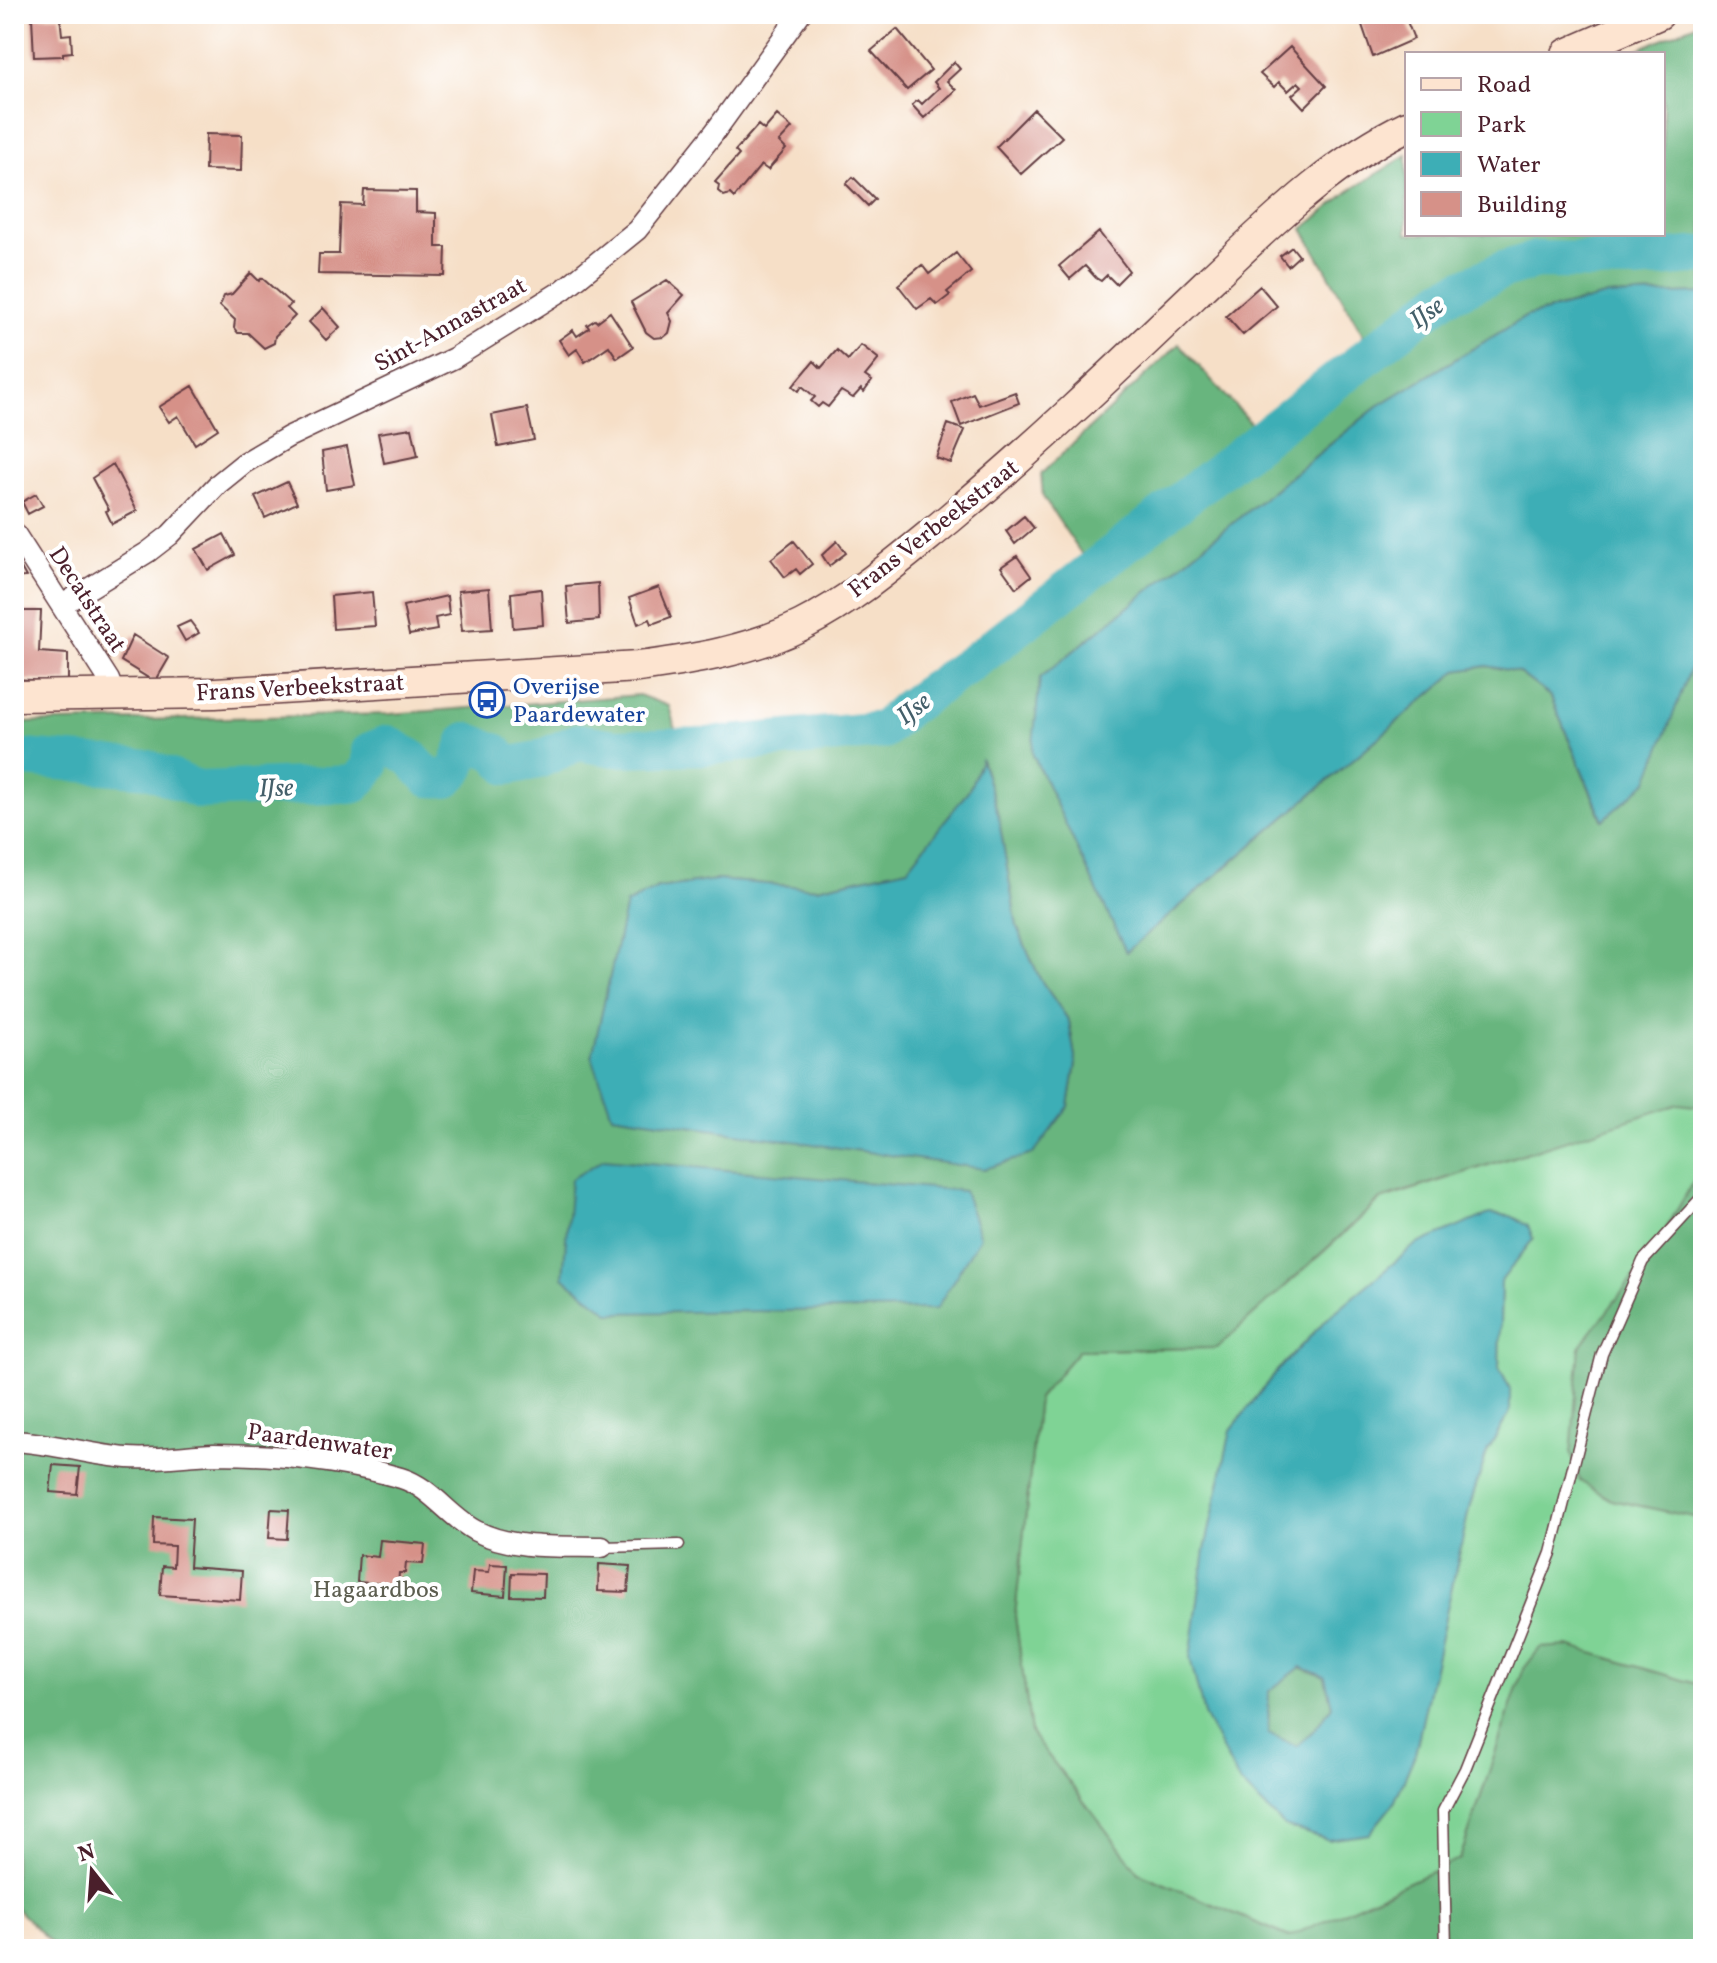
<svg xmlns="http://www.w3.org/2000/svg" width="1717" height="1963" font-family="Vollkorn,serif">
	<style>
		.green { fill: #7fd395; stroke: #647960; stroke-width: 2; fill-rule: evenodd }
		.forest { fill: #67b57e; stroke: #586a54; stroke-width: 2; fill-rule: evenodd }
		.water { fill: #3daeb6; stroke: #446670; stroke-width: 2; fill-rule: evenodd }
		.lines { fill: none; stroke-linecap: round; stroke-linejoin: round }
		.river { stroke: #3daeb6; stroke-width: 38 }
		.building { fill: #d69188 }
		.lane-casing { stroke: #643c42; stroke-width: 13 }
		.street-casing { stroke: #643c42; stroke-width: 23 }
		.secondary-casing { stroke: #643c42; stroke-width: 33 }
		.lane { stroke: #fff; stroke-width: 10 }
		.street { stroke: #fff; stroke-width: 20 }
		.secondary { stroke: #fde4d0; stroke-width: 30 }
		.labels { text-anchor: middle; stroke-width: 8; stroke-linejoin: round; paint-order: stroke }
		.street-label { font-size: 24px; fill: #4a1f2b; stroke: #fff }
		.transit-label { font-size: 24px; fill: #164399; stroke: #fff; text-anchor: start }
		.park-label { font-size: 24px; fill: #5d5e50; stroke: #fff }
		.water-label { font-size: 26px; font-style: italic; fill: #445f6a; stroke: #fff }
	</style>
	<rect width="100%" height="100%" fill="#fff"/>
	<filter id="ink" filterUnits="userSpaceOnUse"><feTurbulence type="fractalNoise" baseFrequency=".0125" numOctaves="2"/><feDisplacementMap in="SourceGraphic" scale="16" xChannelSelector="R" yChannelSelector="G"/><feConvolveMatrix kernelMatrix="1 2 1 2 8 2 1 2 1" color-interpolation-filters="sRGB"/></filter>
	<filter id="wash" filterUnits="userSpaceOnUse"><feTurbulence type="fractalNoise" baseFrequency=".006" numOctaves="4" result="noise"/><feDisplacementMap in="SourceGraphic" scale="32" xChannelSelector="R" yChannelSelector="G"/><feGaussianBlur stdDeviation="1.8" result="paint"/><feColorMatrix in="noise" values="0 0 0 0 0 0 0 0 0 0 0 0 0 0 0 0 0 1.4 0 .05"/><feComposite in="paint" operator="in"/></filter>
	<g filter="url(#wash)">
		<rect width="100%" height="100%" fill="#f6dfc7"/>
		<path class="green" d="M 1679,1103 L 1703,1107 L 1703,1176 L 1694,1181 L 1652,1253 L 1612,1500 L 1703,1519 L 1703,1686 L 1568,1646 L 1523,1670 L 1460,1859 L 1290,1937 L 1139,1873 L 1031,1733 L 1015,1616 L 1038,1398 L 1079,1350 L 1217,1348 L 1381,1200 ZM 1533,1239 L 1501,1281 L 1499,1368 L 1510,1389 L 1510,1412 L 1487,1452 L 1470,1505 L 1415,1754 L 1394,1803 L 1231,1430 L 1277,1371 L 1330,1316 Z"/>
		<path class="forest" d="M 1703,21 L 1703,293 L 1605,296 L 1527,316 L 1378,406 L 1040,678 L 1126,952 L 1457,671 L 1487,666 L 1518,672 L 1551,697 L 1602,819 L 1703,646 L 1703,1107 L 1679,1104 L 1381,1199 L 1217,1348 L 1079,1350 L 1038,1398 L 1015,1616 L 1031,1733 L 1139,1873 L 1289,1937 L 1460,1859 L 1523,1670 L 1540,1648 L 1568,1646 L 1703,1686 L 1703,1949 L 57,1949 L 14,1906 L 14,723 L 389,714 L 639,695 L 669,706 L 680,746 L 883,730 L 907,708 L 981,656 L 1092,570 L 1043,497 L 1041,474 L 1179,344 L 1263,437 L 1373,352 L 1303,229 L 1349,191 L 1407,155 L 1407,234 L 1663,234 L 1663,54 L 1628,54 ZM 982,762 L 998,814 L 1017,927 L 1040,979 L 1069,1021 L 1076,1063 L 1069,1106 L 658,888 L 716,880 L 817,888 L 909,868 L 969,790 Z
			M 1703,1176 L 1703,1519 L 1612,1500 L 1580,1481 L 1571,1454 L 1580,1347 L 1652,1253 L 1694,1181 Z
			M 1300,1667 L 1325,1677 L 1332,1706 L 1315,1729 L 1297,1746 L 1268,1734 L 1269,1691 Z"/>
		<path class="water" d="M 1703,293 L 1703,646 L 1693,662 L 1648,781 L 1603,820 L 1551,697 L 1518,672 L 1487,666 L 1457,671 L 1126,952 L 1032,753 L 1040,678 L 1378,406 L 1527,316 L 1605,296 Z
			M 981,760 L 998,814 L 1017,927 L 1040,979 L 1069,1021 L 1076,1063 L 1069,1106 L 1033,1154 L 985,1169 L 612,1115 L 592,1057 L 626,904 L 658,888 L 716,880 L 817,888 L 908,868 L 969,790 Z
			M 604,1159 L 964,1191 L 980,1237 L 936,1309 L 610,1313 L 563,1277 L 571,1179 Z
			M 1489,1214 L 1511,1216 L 1528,1225 L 1533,1239 L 1501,1281 L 1499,1368 L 1510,1389 L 1510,1412 L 1487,1452 L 1470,1505 L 1415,1754 L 1394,1803 L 1369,1834 L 1328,1840 L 1284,1826 L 1239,1782 L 1204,1715 L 1190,1658 L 1205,1550 L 1231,1430 L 1277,1371 L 1330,1316 L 1415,1245 ZM 1301,1667 L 1325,1677 L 1332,1706 L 1315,1729 L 1297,1746 L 1268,1733 L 1269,1691 Z"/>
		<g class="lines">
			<path class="river" d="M 14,757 L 149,769 L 200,790 L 355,784 L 370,766 L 370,751 L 388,744 L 410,757 L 429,778 L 446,779 L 457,768 L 467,741 L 495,752 L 508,766 L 538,760 L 578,742 L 615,748 L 707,746 L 883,730 L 907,708 L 981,656 L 1445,296 L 1503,270 L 1536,260 L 1636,261 L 1703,255"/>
		</g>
		<g id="blocks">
			<path class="building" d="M 1379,14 L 1404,14 L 1414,39 L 1373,57 L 1361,22 Z
				M 60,16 L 62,35 L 71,34 L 72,52 L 63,53 L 63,56 L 34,57 L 32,17 Z
				M 897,29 L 931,70 L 907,90 L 871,51 Z
				M 1290,47 L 1326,86 L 1304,108 L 1292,95 L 1302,86 L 1298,82 L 1288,91 L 1279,82 L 1274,87 L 1260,74 Z
				M 954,62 L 960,69 L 947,81 L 956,90 L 924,118 L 912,105 L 918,100 L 922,104 L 939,88 L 934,82 Z
				M 1034,109 L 1062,137 L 1021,174 L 996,147 Z
				M 777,115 L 792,128 L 779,142 L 786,149 L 768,170 L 761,165 L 734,198 L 730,194 L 724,196 L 718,191 L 719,185 L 715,182 L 739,155 L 735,151 L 758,125 L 764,130 Z
				M 206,134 L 242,135 L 241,171 L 205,170 Z
				M 853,177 L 875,199 L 868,206 L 846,184 Z
				M 364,190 L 416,191 L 416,212 L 436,213 L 436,247 L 446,247 L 445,276 L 318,274 L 319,254 L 339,254 L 341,204 L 363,205 Z
				M 1099,232 L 1129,271 L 1116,284 L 1107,275 L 1101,281 L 1096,278 L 1085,266 L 1070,279 L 1059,266 Z
				M 1292,247 L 1299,256 L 1288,266 L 1280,256 Z
				M 956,253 L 971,272 L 947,292 L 950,295 L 937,305 L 931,299 L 917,309 L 898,285 L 922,265 L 929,274 Z
				M 251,273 L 259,281 L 262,278 L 291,304 L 287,308 L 295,316 L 275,336 L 274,343 L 264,348 L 248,333 L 238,333 L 234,328 L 235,320 L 220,306 L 224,296 L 232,294 Z
				M 667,280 L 684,295 L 668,313 L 672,321 L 669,333 L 664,337 L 654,338 L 646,332 L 631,302 Z
				M 1260,286 L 1277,306 L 1243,335 L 1226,316 Z
				M 323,308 L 340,327 L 326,340 L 309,322 Z
				M 610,312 L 633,347 L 617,358 L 609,346 L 585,362 L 577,349 L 569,355 L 559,340 L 573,330 L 577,336 L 589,328 L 587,325 L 595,320 L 597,322 Z
				M 861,345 L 879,359 L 865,376 L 872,381 L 864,392 L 861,389 L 853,398 L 841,391 L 828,407 L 822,403 L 818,407 L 811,401 L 815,397 L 802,386 L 799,391 L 793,386 L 814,361 L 821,368 L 837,350 L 848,360 Z
				M 193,386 L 218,429 L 195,444 L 178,416 L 169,422 L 159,407 Z
				M 1015,392 L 1019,403 L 961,426 L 952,402 L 973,393 L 979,405 Z
				M 527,408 L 534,440 L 498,447 L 492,415 Z
				M 948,424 L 965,430 L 951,463 L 936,458 Z
				M 412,428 L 418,456 L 384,463 L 378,433 Z
				M 347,447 L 355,485 L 326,490 L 322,452 Z
				M 113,464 L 137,511 L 112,524 L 106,511 L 109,510 L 92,478 Z
				M 287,482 L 297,503 L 265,518 L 255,497 Z
				M 36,494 L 43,506 L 28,514 L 22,502 Z
				M 1024,516 L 1034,528 L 1015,544 L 1006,531 Z
				M 224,534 L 235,555 L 208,570 L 196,549 Z
				M 794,541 L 812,564 L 800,574 L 796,569 L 785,577 L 771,559 Z
				M 837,541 L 846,553 L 829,566 L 822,555 Z
				M 1017,556 L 1031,576 L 1016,588 L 1001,567 Z
				M 16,559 L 26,577 L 14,578 Z
				M 598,583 L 599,620 L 569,623 L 566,586 Z
				M 659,587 L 671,617 L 652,624 L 650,619 L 638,624 L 629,598 Z
				M 489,588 L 492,629 L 462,631 L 458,591 Z
				M 541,589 L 543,625 L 513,628 L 511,593 Z
				M 372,592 L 375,626 L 333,629 L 331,596 Z
				M 447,596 L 449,615 L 435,618 L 437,630 L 409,635 L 403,606 Z
				M 14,611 L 41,611 L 39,652 L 68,654 L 68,682 L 14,679 Z
				M 190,621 L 199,633 L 185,641 L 177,627 Z
				M 133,635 L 169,658 L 155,682 L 121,661 Z
				M 53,1465 L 80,1467 L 77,1494 L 50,1492 Z
				M 271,1509 L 289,1510 L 287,1539 L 269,1538 Z
				M 154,1517 L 192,1519 L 189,1567 L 242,1571 L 240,1600 L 160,1595 L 162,1566 L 173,1567 L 174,1546 L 153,1545 Z
				M 380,1540 L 425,1544 L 423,1564 L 406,1563 L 405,1573 L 399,1573 L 398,1585 L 357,1582 L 359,1555 L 378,1557 Z
				M 490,1564 L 507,1565 L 505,1596 L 471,1593 L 473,1571 L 489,1572 Z
				M 599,1564 L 630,1566 L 628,1592 L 598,1591 Z
				M 512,1573 L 544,1574 L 543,1597 L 511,1596 Z"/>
		</g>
	</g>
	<g filter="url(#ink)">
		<use href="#blocks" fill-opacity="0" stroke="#643c42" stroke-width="2"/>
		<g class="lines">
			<defs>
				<path id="lane" d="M 602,1547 L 679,1545
					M 1446,1949 L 1443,1811 L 1465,1769 L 1551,1553 L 1602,1354 L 1643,1261 L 1703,1196"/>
				<path id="street" d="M 14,532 L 109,680 L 115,696
					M 62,605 L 148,552 L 170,535 L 218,484 L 244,463 L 288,437 L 454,358 L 563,290 L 637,230 L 714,133 L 800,14
					M 14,1441 C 54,1443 89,1455 128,1458 C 157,1460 186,1455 214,1454 C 275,1454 342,1461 401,1478 C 431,1487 449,1517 476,1531 C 513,1550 561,1546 602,1547"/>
				<path id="secondary" d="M 1567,54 L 1659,14
					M 14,696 L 215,693 L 638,667 C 693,660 752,650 802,625 C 856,598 902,557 949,519 C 1040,443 1126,360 1212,278 C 1272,222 1332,162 1407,126"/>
			</defs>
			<use href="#lane" class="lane-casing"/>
			<use href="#street" class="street-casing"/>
			<use href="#secondary" class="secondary-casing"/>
			<use href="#lane" class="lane"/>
			<use href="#street" class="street"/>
			<use href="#secondary" class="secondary"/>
		</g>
	</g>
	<defs>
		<symbol id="bus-ring" viewBox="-11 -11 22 22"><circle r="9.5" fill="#fff" stroke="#1a4fb4" stroke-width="1.5"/><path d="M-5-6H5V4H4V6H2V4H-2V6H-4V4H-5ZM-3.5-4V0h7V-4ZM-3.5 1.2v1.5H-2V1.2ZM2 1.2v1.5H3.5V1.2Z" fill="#1a4fb4"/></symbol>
	</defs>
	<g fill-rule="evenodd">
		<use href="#bus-ring" x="467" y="680" width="40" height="40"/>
	</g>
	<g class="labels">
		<g class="street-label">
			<text transform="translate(450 324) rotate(-29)" y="8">Sint-Annastraat</text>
			<text transform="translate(933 528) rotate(-38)" y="8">Frans Verbeekstraat</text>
			<text transform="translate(88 599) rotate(57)" y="8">Decatstraat</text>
			<text transform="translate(300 687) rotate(-3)" y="8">Frans Verbeekstraat</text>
			<text transform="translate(320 1441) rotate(8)" y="8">Paardenwater</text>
		</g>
		<g class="transit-label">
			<text x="513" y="694">Overijse<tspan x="513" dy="28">Paardewater</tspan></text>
		</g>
		<g class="park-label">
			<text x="376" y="1597">Hagaardbos</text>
		</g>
		<g class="water-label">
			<text transform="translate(1426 312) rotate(-36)" y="9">IJse</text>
			<text transform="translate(913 708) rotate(-38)" y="9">IJse</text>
			<text transform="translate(276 787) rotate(-2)" y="9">IJse</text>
		</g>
	</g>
	<rect width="1717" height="1963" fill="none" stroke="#fff" stroke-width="48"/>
	<rect x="1405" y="52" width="260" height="184" fill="#ffffff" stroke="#b7a5aa" stroke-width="2"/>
	<rect x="1421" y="78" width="40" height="12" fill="#fde4d0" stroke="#b7a5aa" stroke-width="2"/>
	<text x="1477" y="92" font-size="24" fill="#4a1f2b">Road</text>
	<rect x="1421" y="112" width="40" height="24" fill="#7fd395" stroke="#b7a5aa" stroke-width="2"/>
	<text x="1477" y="132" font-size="24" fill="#4a1f2b">Park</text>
	<rect x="1421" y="152" width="40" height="24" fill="#3daeb6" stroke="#b7a5aa" stroke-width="2"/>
	<text x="1477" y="172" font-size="24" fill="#4a1f2b">Water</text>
	<rect x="1421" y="192" width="40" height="24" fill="#d69188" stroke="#b7a5aa" stroke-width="2"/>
	<text x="1477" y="212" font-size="24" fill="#4a1f2b">Building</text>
	<g transform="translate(92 1871) rotate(343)" stroke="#ffffff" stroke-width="6" paint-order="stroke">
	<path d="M0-6L14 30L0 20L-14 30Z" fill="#4a1f2b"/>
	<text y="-12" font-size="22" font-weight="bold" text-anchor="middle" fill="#4a1f2b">N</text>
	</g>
</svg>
